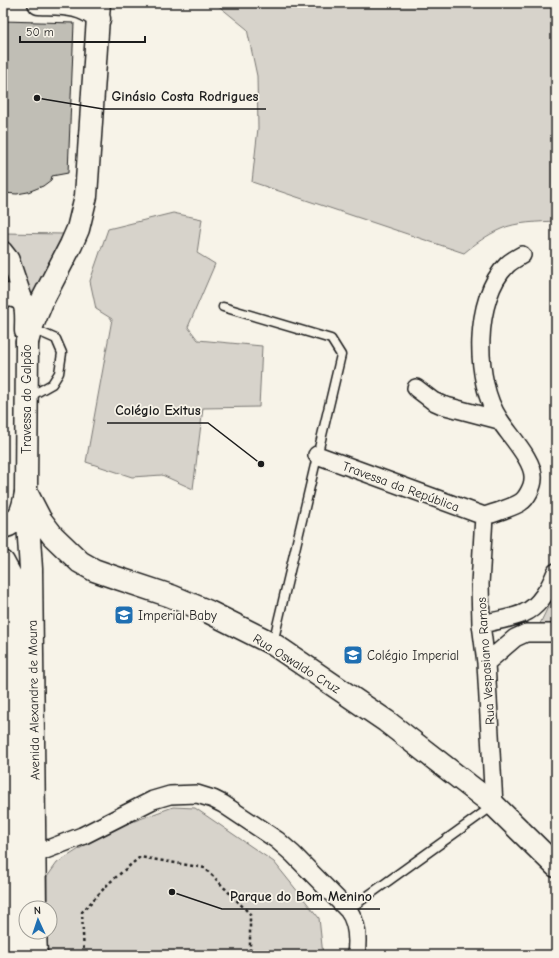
<svg xmlns="http://www.w3.org/2000/svg" width="559" height="958" font-family="'Comic Neue',sans-serif">
	<style>
		.green { fill: #d7d3cb; stroke: #7a7874 }
		.building { fill: #c0beb5; stroke: #1c1c1c }
		.lines { fill: none; stroke-linecap: round; stroke-linejoin: round }
		.lane-casing { stroke: #1c1c1c; stroke-width: 11 }
		.street-casing { stroke: #1c1c1c; stroke-width: 20 }
		.secondary-casing { stroke: #1c1c1c; stroke-width: 25 }
		.primary-casing { stroke: #1c1c1c; stroke-width: 25 }
		.path { stroke: #1c1c1c; stroke-width: 2.5; stroke-dasharray: 3 3; stroke-linecap: butt }
		.lane { stroke: #f7f3e8; stroke-width: 8 }
		.street { stroke: #f7f3e8; stroke-width: 17 }
		.secondary { stroke: #f7f3e8; stroke-width: 22 }
		.primary { stroke: #f7f3e8; stroke-width: 22 }
		.labels { text-anchor: middle; stroke-width: 3.5; stroke-linejoin: round; paint-order: stroke }
		.street-label { font-size: 13px; fill: #1c1c1c; stroke: #f7f3e8 }
		.poi-label { font-size: 13px; fill: #1c1c1c; stroke: #f7f3e8; text-anchor: start }
		.leader { fill: none; stroke: #1c1c1c; stroke-width: 1.5 }
		.callout-dot { fill: #1c1c1c; stroke: #f7f3e8; stroke-width: 1.5 }
		.callout-label { font-size: 14px; text-anchor: middle; font-weight: bold; fill: #1c1c1c; stroke: #f7f3e8; stroke-width: 3.5; stroke-linejoin: round; paint-order: stroke }
	</style>
	<rect width="100%" height="100%" fill="#f7f3e8"/>
	<filter id="ink" filterUnits="userSpaceOnUse"><feTurbulence type="fractalNoise" baseFrequency=".025" numOctaves="2"/><feDisplacementMap in="SourceGraphic" scale="8" xChannelSelector="R" yChannelSelector="G"/><feConvolveMatrix kernelMatrix="1 2 1 2 8 2 1 2 1" color-interpolation-filters="sRGB"/></filter>
	<g filter="url(#ink)">
		<path class="green" d="M 215,3 L 556,3 L 556,221 C 540,222 515,222 501,229 C 487,235 475,244 464,253 L 252,182 L 258,128 L 257,76 L 247,29 Z
			M 173,213 L 202,219 L 197,253 L 215,264 L 188,327 L 198,340 L 262,346 L 259,407 L 203,408 L 193,489 L 162,475 L 132,477 L 86,462 L 112,319 L 96,309 L 90,281 L 108,229 Z
			M 3,233 L 63,234 L 32,296 L 27,292 L 10,245 L 3,239 Z
			M 556,590 L 556,628 L 538,628 Z
			M 173,807 L 195,808 L 274,862 L 319,918 L 323,955 L 48,955 L 47,932 L 50,932 L 50,908 L 47,908 L 47,877 L 57,863 L 87,844 L 129,823 Z"/>
		<path class="building" d="M 3,21 L 74,23 L 68,173 L 52,176 L 51,180 L 43,186 L 28,192 L 17,194 L 3,193 Z"/>
		<g class="lines">
			<defs>
				<path id="lane" d="M 223,307 L 331,339 L 341,355 L 273,643
					M 29,397 L 52,384 L 59,373 L 62,353 L 56,339 L 31,328
					M 348,910 L 494,805"/>
				<path id="street" d="M 3,250 L 10,259 L 26,306
					M 416,388 L 433,401 L 442,405 L 499,420
					M 317,455 L 484,516
					M 484,516 C 492,514 516,506 521,502 C 527,498 533,486 533,479 C 535,461 508,434 499,419 C 474,382 473,298 507,265 C 511,261 517,258 522,255
					M 484,516 L 480,584 L 481,624 L 486,663 L 494,805
					M 481,624 C 495,621 510,619 524,613 C 539,607 550,587 556,572
					M 486,663 L 515,638 L 526,633 L 556,633
					M 35,854 L 82,836 L 153,800 L 170,795 L 197,794 L 213,799 L 223,804 L 277,840 L 293,854 L 348,910 C 358,923 358,939 356,955"/>
				<path id="secondary" d="M 39,3 C 61,4 82,2 99,19
					M 3,295 C 30,295 26,310 26,331
					M 27,342 L 31,328 L 43,299 L 71,245 L 78,229 L 86,196 L 99,3
					M 3,527 C 20,523 23,509 26,493"/>
				<path id="primary" d="M 27,342 L 26,492 L 31,569 L 35,908
					M 26,492 L 40,519 L 53,536 L 80,562 L 94,570 L 111,576 L 171,596 L 209,612 L 273,644 L 386,721 L 494,805 L 556,866
					M 3,562 L 10,575 L 14,595 L 17,955
					M 35,932 L 36,955"/>
			</defs>
			<use href="#lane" class="lane-casing"/>
			<use href="#street" class="street-casing"/>
			<use href="#secondary" class="secondary-casing"/>
			<use href="#primary" class="primary-casing"/>
			<path class="path" d="M 84,955 L 82,912 L 109,883 L 140,857 L 205,868 L 250,914 L 250,955"/>
			<use href="#lane" class="lane"/>
			<use href="#street" class="street"/>
			<use href="#secondary" class="secondary"/>
			<use href="#primary" class="primary"/>
		</g>
	</g>
	<defs>
		<symbol id="school-square" viewBox="-11 -11 22 22"><rect x="-9" y="-9" width="18" height="18" rx="4" fill="#1f6fb2" stroke="#f7f3e8"/><path d="M0-5L7-2L0 1L-7-2ZM-4 1L0 2.5L4 1V4Q0 6-4 4Z" fill="#fff"/></symbol>
	</defs>
	<g fill-rule="evenodd">
		<use href="#school-square" x="113" y="604" width="22" height="22"/>
		<use href="#school-square" x="342" y="644" width="22" height="22"/>
	</g>
	<g class="labels">
		<g class="street-label">
			<text transform="translate(26 399) rotate(-90)" y="5">Travessa do Galpão</text>
			<text transform="translate(401 486) rotate(20)" y="5">Travessa da República</text>
			<text transform="translate(485 661) rotate(-94)" y="5">Rua Vespasiano Ramos</text>
			<text transform="translate(297 663) rotate(32)" y="5">Rua Oswaldo Cruz</text>
			<text transform="translate(33 700) rotate(-91)" y="5">Avenida Alexandre de Moura</text>
		</g>
		<g class="poi-label">
			<text x="138" y="620">Imperial Baby</text>
			<text x="367" y="660">Colégio Imperial</text>
		</g>
	</g>
	<path class="leader" d="M37 98L103 109H266M261 464L208 423H107M172 892L222 909H380"/>
	<g class="callout-dot">
		<circle cx="37" cy="98" r="4"/>
		<circle cx="261" cy="464" r="4"/>
		<circle cx="172" cy="892" r="4"/>
	</g>
	<g class="callout-label">
		<text x="185" y="101">Ginásio Costa Rodrigues</text>
		<text x="158" y="415">Colégio Exitus</text>
		<text x="301" y="901">Parque do Bom Menino</text>
	</g>
	<rect width="559" height="958" fill="none" stroke="#f7f3e8" stroke-width="16"/>
	<rect x="8" y="8" width="543" height="942" fill="none" stroke="#1c1c1c" stroke-width="1.5" filter="url(#ink)"/>
	<g transform="translate(38 920) rotate(357)"><circle r="19" fill="#f7f3e8" stroke="#9f9d96"/>
	<path d="M0-3L7 15L0 10L-7 15Z" fill="#1f6fb2"/>
	<text y="-6" font-size="11" font-weight="bold" text-anchor="middle" fill="#1c1c1c">N</text>
	</g>
	<path d="M20 36v6h125v-6" fill="none" stroke="#1c1c1c" stroke-width="2"/>
	<text x="26" y="36" font-size="12" fill="#1c1c1c" stroke="#f7f3e8" stroke-width="3" paint-order="stroke">50 m</text>
</svg>
